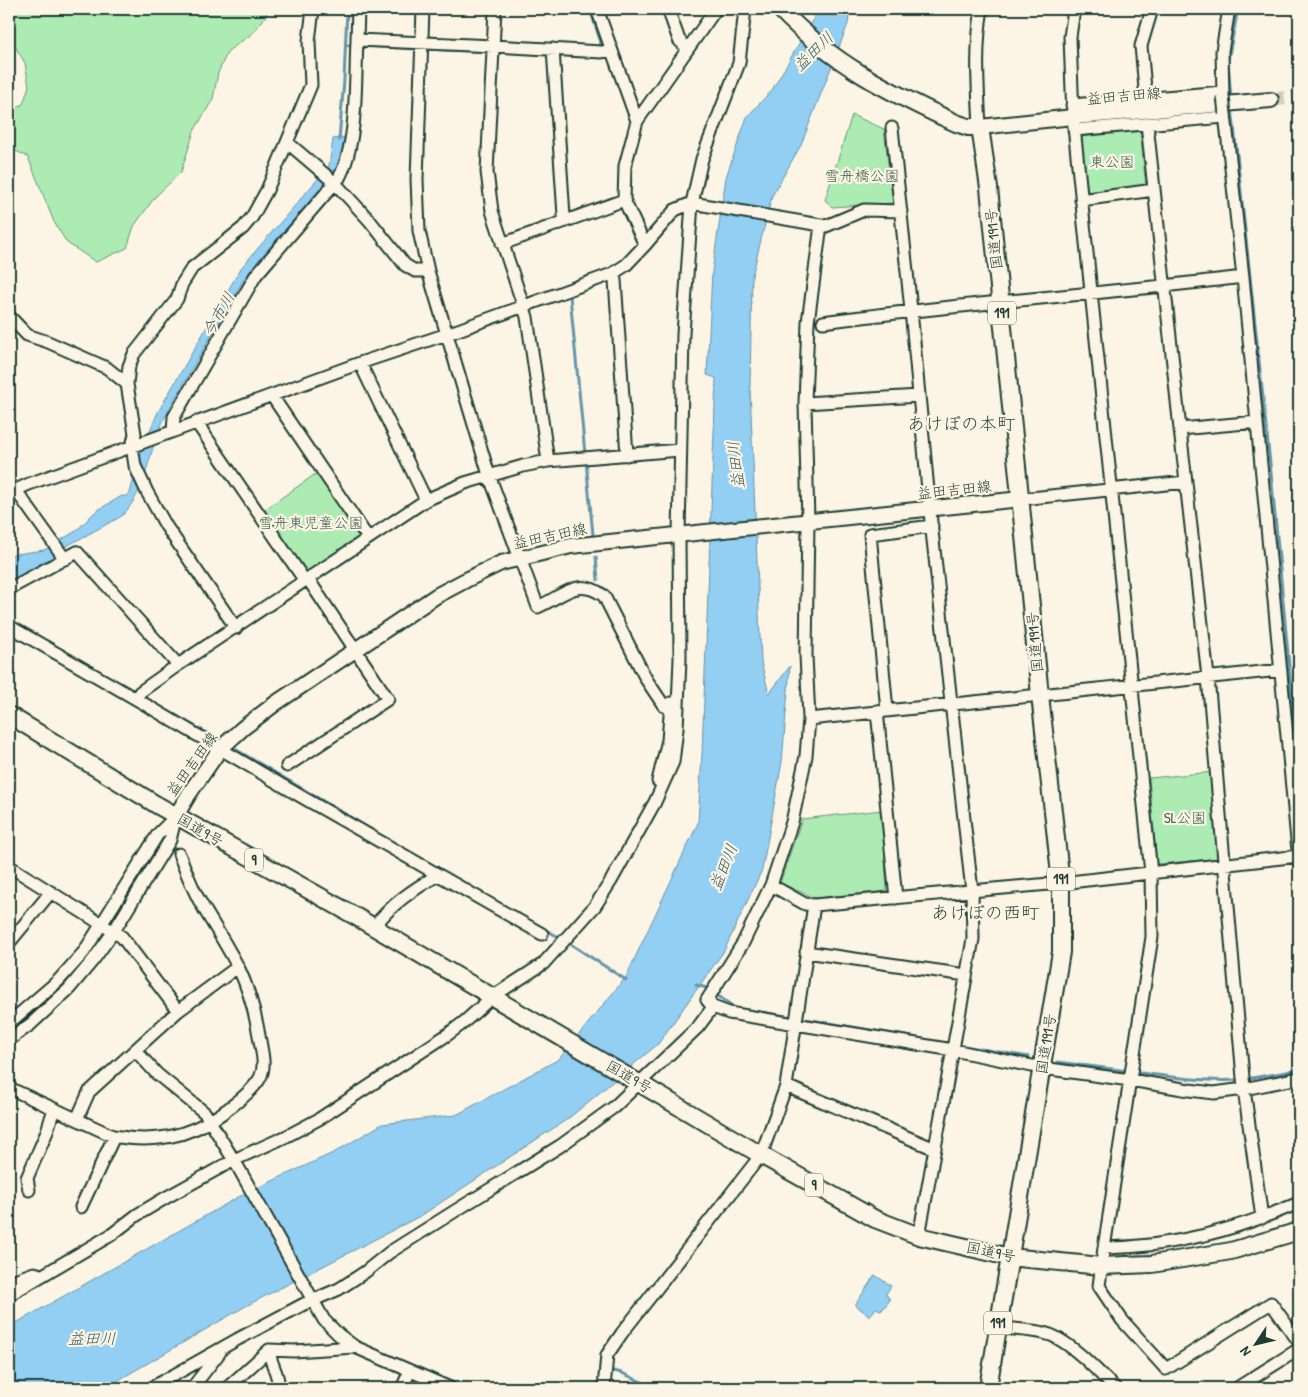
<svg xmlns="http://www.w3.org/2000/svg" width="1308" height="1397" font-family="'Patrick Hand','Klee One',sans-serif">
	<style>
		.green { fill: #acecb3; stroke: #669474 }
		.water { fill: #93cef3; stroke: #6594a7 }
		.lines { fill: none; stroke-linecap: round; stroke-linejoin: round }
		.stream { stroke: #6594a7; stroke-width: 3 }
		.major-tunnel { stroke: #d0d0c2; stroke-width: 14; stroke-dasharray: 14 7; stroke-linecap: butt }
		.minor-casing { stroke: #1f3d34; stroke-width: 15 }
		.major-casing { stroke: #1f3d34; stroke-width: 18 }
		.highway-casing { stroke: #1f3d34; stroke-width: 20 }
		.minor { stroke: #fcf5e5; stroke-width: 11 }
		.major { stroke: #fcf5e5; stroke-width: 14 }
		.highway { stroke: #fcf5e5; stroke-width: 16 }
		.minor-bridge-casing { stroke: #1f3d34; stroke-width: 15; stroke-linecap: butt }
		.minor-bridge { stroke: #fcf5e5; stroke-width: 11 }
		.labels { text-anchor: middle; stroke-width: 4.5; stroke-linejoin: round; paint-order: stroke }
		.shield { fill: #fcf5e5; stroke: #617469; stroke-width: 1 }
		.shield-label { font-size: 14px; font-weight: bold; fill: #1f3d34 }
		.street-label { font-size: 15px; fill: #1f3d34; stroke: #fcf5e5 }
		.park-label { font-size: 15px; fill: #3b604d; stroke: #fcf5e5 }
		.water-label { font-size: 16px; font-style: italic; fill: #365a5a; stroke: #fcf5e5 }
		.quarter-label { font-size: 18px; fill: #1f3d34; stroke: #fcf5e5 }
	</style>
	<rect width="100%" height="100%" fill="#fcf5e5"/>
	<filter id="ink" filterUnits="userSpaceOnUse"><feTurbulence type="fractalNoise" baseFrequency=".02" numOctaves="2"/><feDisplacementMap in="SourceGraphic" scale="10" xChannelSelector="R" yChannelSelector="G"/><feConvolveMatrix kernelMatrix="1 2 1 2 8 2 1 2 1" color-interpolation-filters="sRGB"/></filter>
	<g filter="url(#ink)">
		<path class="green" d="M 9,9 L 268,9 L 266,16 L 253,33 L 228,51 L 218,73 L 213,99 L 194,131 L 181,172 L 155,197 L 134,226 L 127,248 L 96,262 L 67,243 L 54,222 L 28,157 L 14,150 L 9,150 L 9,113 L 23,104 L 29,86 L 25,63 L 9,36 Z
			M 852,115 L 884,129 L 893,203 L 832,207 L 825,200 Z
			M 1140,131 L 1146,187 L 1088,192 L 1080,137 Z
			M 317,473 L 359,536 L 306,572 L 264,510 Z
			M 1214,772 L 1222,858 L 1157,864 L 1149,778 Z
			M 882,810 L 887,891 L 815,898 L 780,883 L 802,819 Z"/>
		<path class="water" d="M 819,9 L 850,9 L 848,24 L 801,145 L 772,196 L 752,276 L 750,387 L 761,662 L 769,694 L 790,666 L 782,762 L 762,870 L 724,951 L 658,1044 L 569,1118 L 422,1215 L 246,1306 L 105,1388 L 9,1388 L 9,1327 L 242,1195 L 335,1152 L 382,1124 L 456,1115 L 559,1059 L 626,977 L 698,823 L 702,753 L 716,378 L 707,375 L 712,272 L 726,177 L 747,117 L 772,90 Z
			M 344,137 L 341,160 L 337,170 L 257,262 L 244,279 C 218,326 189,371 164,419 C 148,450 148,489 122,516 L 63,548 L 55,560 L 9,582 L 9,555 L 44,550 L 76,531 L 96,511 L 122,496 L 126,496 L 130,493 L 141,451 L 158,412 L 231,285 L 241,268 L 329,166 L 333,139 Z
			M 875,1275 L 891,1286 L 886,1294 L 890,1300 L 883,1309 L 880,1310 L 876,1308 L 870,1316 L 855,1305 Z"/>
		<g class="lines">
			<path class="stream" d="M 590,9 L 601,43 L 599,48
				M 346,45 L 418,49
				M 424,49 L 490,52
				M 497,52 L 543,54
				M 1231,100 L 1228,60 L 1238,9
				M 1232,108 L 1271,473 L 1299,772
				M 339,140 L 344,80 L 347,9
				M 570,296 L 585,454
				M 586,461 L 593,535
				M 596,557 L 598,580
				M 36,635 L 217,739
				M 235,749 L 421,859
				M 544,929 L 557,936
				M 572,945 L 626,980
				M 696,985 L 707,988 L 735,1008 L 817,1021 L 1029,1057
				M 1057,1062 L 1128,1071
				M 1134,1072 C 1170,1077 1204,1082 1240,1080
				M 1246,1079 L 1287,1072 L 1299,1068
				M 609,1370 L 622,1373 L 655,1388"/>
			<path class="major-tunnel" d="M 1271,100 L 1299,96"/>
			<defs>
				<path id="minor" d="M 358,9 L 357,40 L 494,46 L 602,52 L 611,50
					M 423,9 L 417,179 L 419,231 L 428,271 L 489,475 L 538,607 C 563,596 578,576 604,596 L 646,679 L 664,706 L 671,707
					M 495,9 L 487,172 L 492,211 L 527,317 L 548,461
					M 597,9 L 637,121
					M 668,9 L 679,40 L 688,49
					M 1074,9 L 1070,37 L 1073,117 L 1151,873 L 1152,937 L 1104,1248 L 1099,1286 L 1122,1320 L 1166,1369 L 1271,1303 L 1299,1342
					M 553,49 L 564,216 L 566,221
					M 1223,96 L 1222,51 L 1229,9
					M 1146,99 L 1141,46 L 1152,9
					M 1072,105 L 1223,92
					M 1225,114 L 1243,277 L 1299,861
					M 1147,124 L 1180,429 L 1208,677 L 1244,1089 L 1262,1218
					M 980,127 C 978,87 975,48 982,9
					M 892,128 L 911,310 L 931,522 L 972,891 L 973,939 L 919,1236
					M 1074,130 L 1225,117
					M 288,143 L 335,183 L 370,221 L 405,265 L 415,271 L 428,271
					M 1081,200 L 1154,190
					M 821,225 L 808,322 L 805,403 L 808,522 L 806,655 L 809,719 L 806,756 L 792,822 L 771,885 L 743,943 L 707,1000 L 713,1007 L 729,1013 L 953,1050 L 1042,1068 L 1130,1080 L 1189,1090 L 1214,1093 L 1244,1089 L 1299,1078
					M 502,244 L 624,200
					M 645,245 L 624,200 L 625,166 L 637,121 L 716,9
					M 612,274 L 615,280 L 627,455
					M 9,316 L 27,335 L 48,342 L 107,368 L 127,384
					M 823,322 C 963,303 1103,294 1243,277
					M 360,363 L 426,500
					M 272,396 L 368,538
					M 805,403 L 919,396
					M 196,422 L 305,581
					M 1180,429 L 1257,422
					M 173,431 L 174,417 L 256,275 L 339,178 C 358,144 355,80 357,40
					M 15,489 L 65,559
					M 9,493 L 29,484 L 360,363 L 447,334 L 612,274 L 626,265 L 645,245 L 675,210 L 692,203 L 826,226 L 864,210 L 901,211
					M 1021,499 L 1186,482
					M 9,589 L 77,552 L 178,665
					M 9,626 L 136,699 L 302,797 L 542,934
					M 236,628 L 166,526 L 147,492 L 135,466 L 132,446 L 135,434 L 127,384 L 129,366 L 134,354 L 177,299 L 182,284 L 192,268 L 243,228 L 252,217 L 267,190 L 311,85 L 309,41 L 313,9
					M 136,699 L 140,692 L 178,665 L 426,500 L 465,483 L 523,466 L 548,461 L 680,450
					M 887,710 L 870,534 L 932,526
					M 877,711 L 896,898
					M 809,719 L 1281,670
					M 287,766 L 388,699 L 308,579
					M 658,781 L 668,740 L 671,703
					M 9,866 L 122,937 L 178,1011
					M 771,885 L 805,904 L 814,905 L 1061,883 L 1299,856
					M 374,927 C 391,904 414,889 438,875
					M 9,943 L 51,892
					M 806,952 L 966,975
					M 9,1023 L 58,981 L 84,952 L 158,834 L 176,816
					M 9,1040 L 31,1024 L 69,989 L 94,959 L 114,931 L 170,840 L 176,816
					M 135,1050 L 157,1074 L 205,1113 L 238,1167 L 324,1320 L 339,1335 L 355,1347 L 450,1388
					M 786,1086 L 935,1149
					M 9,1088 L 113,1136 C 153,1143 187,1138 221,1114 C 234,1105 252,1092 260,1078 C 266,1066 262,1053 260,1041 C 256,1016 250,992 239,969 C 227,945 212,923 199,900 C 191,885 185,869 179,854
					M 77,1119 L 89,1092 L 178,1011 L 232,971 L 238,969
					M 29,1190 L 27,1178 L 46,1134 L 54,1109
					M 81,1207 L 112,1141 L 113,1136
					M 1104,1248 C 1175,1247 1234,1230 1299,1203
					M 9,1282 L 34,1273 L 38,1274
					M 9,1295 L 111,1235 L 137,1215 L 167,1197 L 234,1160 L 287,1136 L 319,1119 L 447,1035 L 463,1023 L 492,997 L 543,964 L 595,906 L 611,881 L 655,802 L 673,762 L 677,729 L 680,659 L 679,535 L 683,334 L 692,203 L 702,159 L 739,63 L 745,9
					M 997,1328 C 1012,1329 1042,1330 1055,1337 C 1078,1349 1097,1371 1115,1388
					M 269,1350 C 270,1364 280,1375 278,1388
					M 151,1388 L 238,1339 L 304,1304 L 339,1289 L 365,1272 L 390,1252 L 455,1211 L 560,1146 L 614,1107 L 698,1027 L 713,1007
					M 192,1388 L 220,1352
					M 227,1388 L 269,1350 L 294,1351 L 355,1347
					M 402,1388 L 410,1371
					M 604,1388 L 607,1355 L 622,1333 L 761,1155 L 786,1086 L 814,905
					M 1237,1388 L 1299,1349"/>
				<path id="major" d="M 980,127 L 1073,117 L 1271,100
					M 176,816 L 189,794 L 220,749 L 243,728 L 276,703 L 436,596 L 466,580 L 501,563 L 571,546 L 1021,499"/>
				<path id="highway" d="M 780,9 C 831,63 889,92 956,123 L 968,127 L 980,127 L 989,188 L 1040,695 L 1061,883 L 1061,952 L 988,1388
					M 9,715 L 157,805 L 355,916 L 761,1155 L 875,1219 L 919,1236 L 1009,1257 L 1101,1266 L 1152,1264 L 1231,1251 L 1299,1231"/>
			</defs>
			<use href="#minor" class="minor-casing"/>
			<use href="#major" class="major-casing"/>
			<use href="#highway" class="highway-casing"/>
			<use href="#minor" class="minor"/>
			<use href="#major" class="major"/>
			<use href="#highway" class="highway"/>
			<defs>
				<path id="minor-bridge" d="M 1223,96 L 1225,114"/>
			</defs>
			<use href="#minor-bridge" class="minor-bridge-casing"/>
			<use href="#minor-bridge" class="minor-bridge"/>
		</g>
	</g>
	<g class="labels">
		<g class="shield">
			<rect x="988" y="301.5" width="28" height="23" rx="4"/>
			<rect x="245" y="848.5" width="18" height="23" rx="4"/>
			<rect x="1047" y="867.5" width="28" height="23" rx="4"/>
			<rect x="805" y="1173.5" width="18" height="23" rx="4"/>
			<rect x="984" y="1311.5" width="28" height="23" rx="4"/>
		</g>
		<g class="shield-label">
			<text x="1002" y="318">191</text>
			<text x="254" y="865">9</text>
			<text x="1061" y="884">191</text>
			<text x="814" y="1190">9</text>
			<text x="998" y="1328">191</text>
		</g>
		<g class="street-label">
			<text transform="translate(1124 96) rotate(-5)" y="5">益田吉田線</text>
			<text transform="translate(994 239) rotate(-96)" y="5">国道191号</text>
			<text transform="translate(954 490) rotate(-6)" y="5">益田吉田線</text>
			<text transform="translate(550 536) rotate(-12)" y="5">益田吉田線</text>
			<text transform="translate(1035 642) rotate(-95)" y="5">国道191号</text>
			<text transform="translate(192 764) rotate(-54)" y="5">益田吉田線</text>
			<text transform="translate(200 830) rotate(30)" y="5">国道9号</text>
			<text transform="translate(1046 1044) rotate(-81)" y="5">国道191号</text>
			<text transform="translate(629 1077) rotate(30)" y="5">国道9号</text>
			<text transform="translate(991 1252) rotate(12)" y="5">国道9号</text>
		</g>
		<g class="park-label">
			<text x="1112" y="167">東公園</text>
			<text x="862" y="181">雪舟橋公園</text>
			<text x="311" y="528">雪舟東児童公園</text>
			<text x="1185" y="823">SL公園</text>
		</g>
		<g class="water-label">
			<text transform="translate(813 51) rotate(-44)" y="6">益田川</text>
			<text transform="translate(218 314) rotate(-60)" y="6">今市川</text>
			<text transform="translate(735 465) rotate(-97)" y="6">益田川</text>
			<text transform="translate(723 867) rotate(-68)" y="6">益田川</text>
			<text x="92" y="1344">益田川</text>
		</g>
		<g class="quarter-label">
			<text x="961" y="430">あけぼの本町</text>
			<text x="985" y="919">あけぼの西町</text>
		</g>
	</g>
	<rect width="1308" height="1397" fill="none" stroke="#fcf5e5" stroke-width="30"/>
	<rect x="15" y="15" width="1278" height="1367" fill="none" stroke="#1f3d34" stroke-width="2" filter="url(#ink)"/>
	<g transform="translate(1256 1344) rotate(235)" stroke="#fcf5e5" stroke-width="4" paint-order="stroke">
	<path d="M0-4L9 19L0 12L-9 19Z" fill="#1f3d34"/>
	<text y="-8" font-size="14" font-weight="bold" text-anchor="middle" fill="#1f3d34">N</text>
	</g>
</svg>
